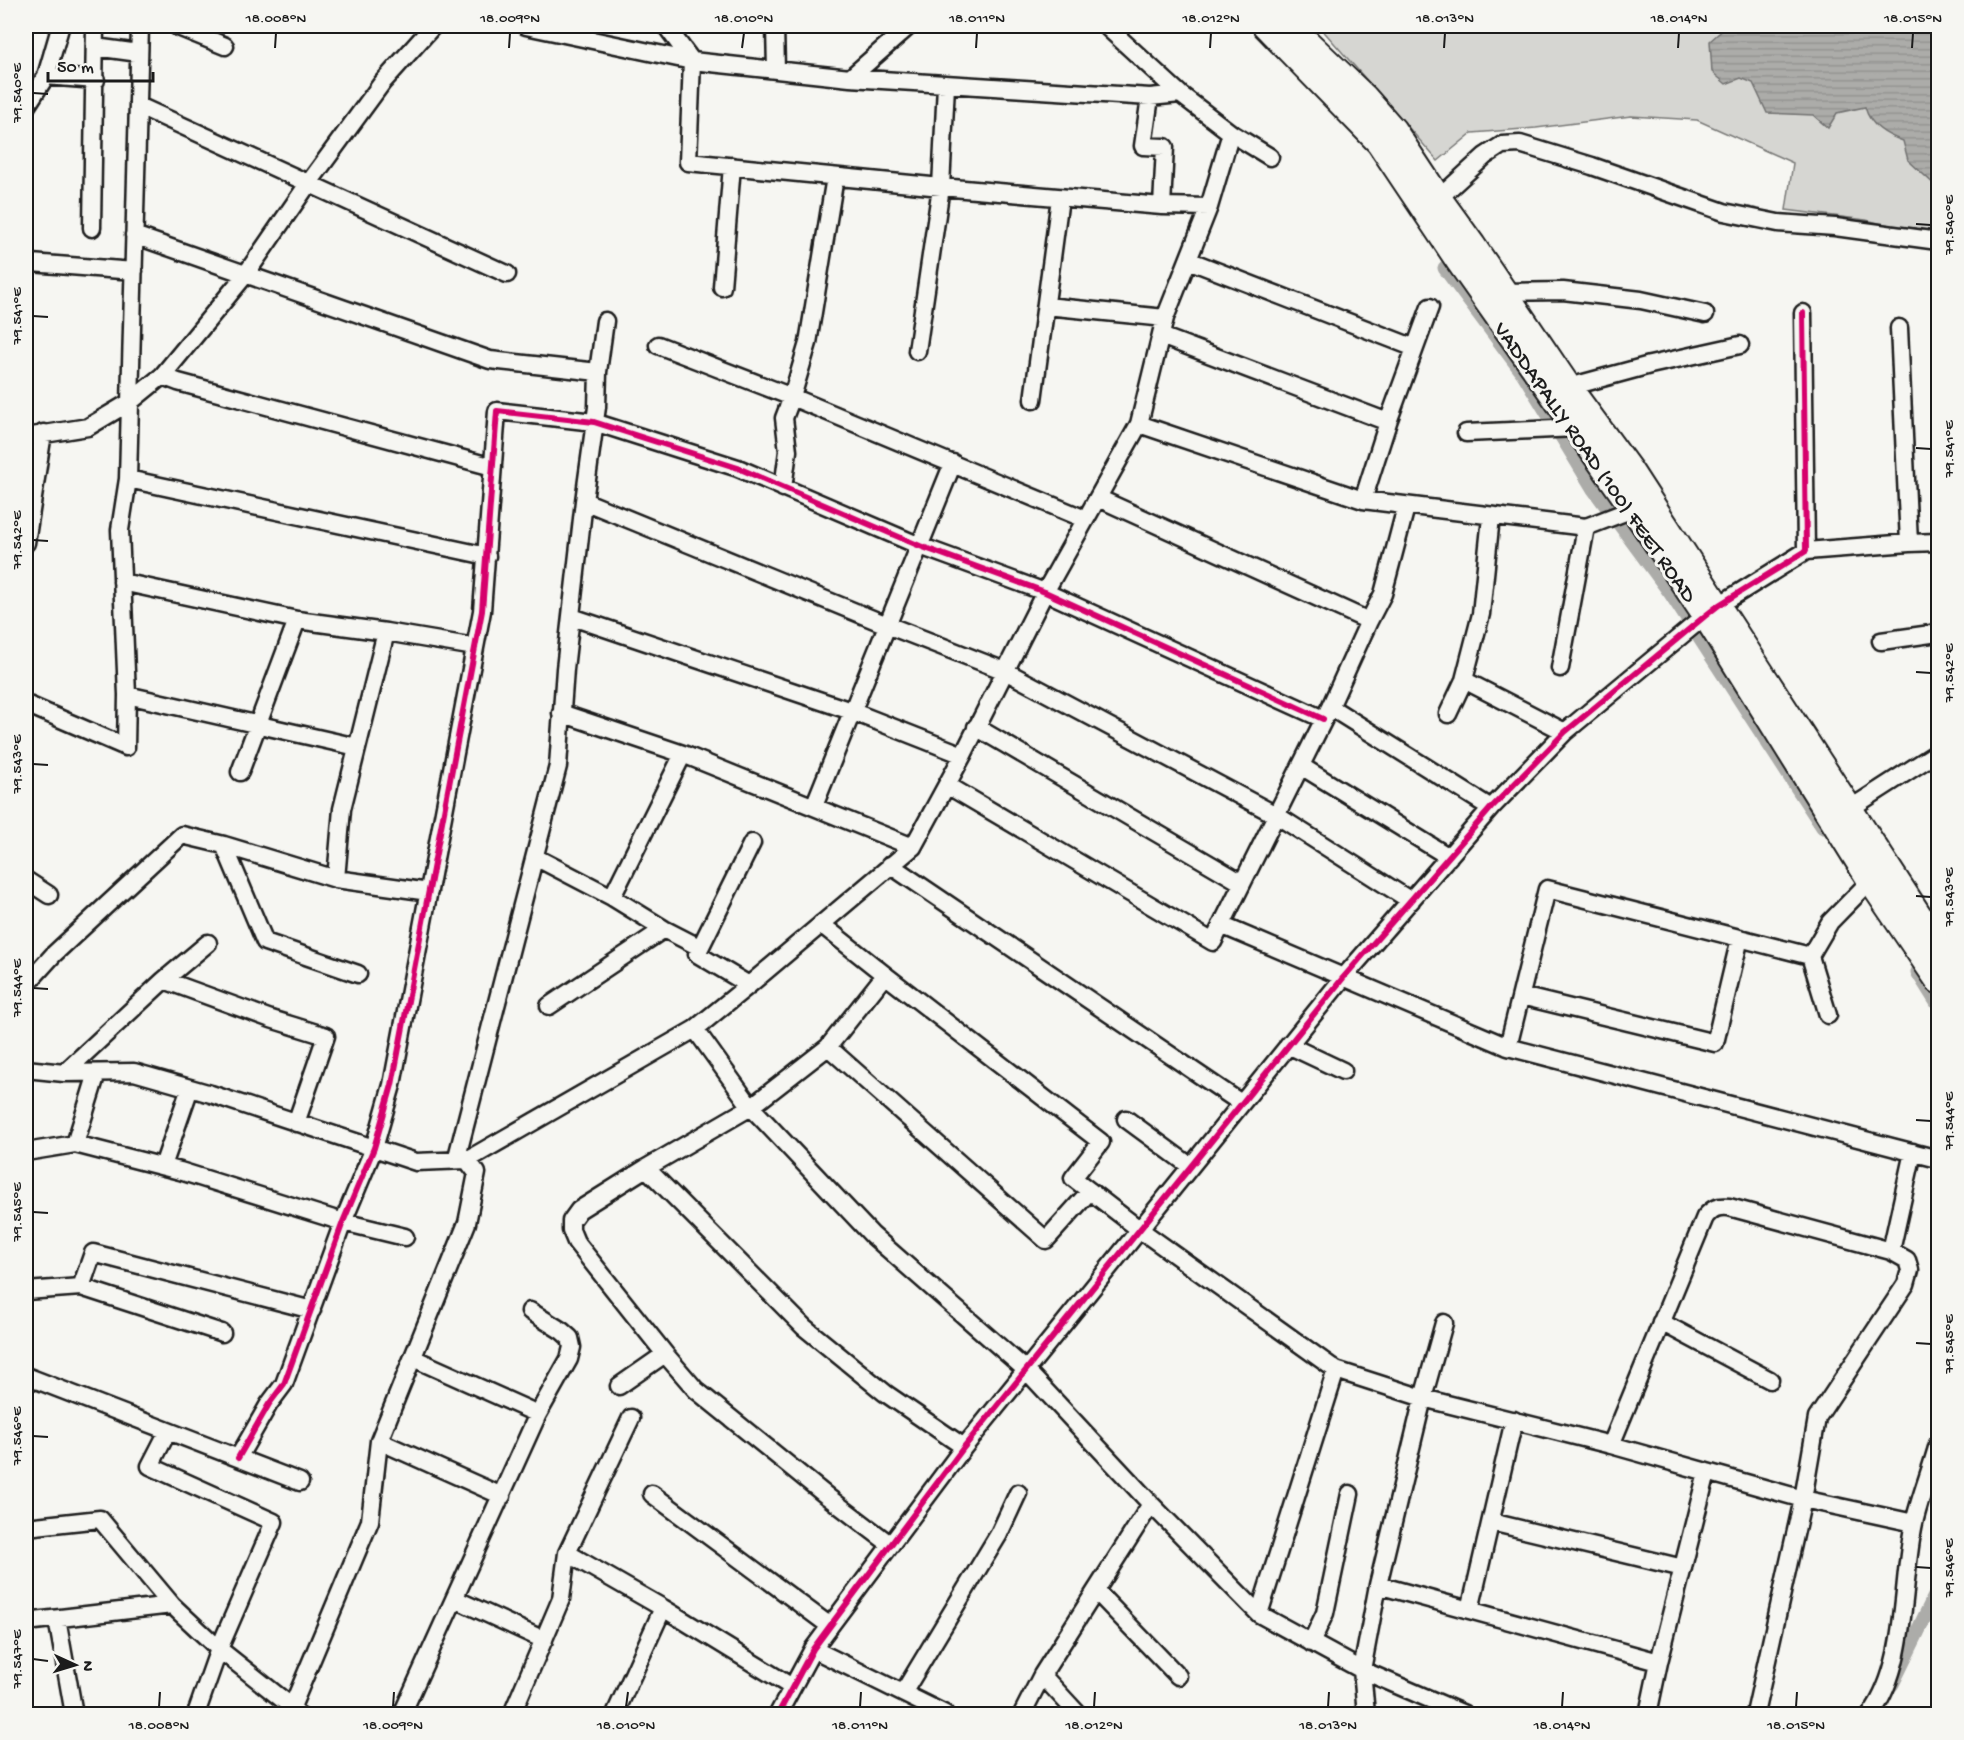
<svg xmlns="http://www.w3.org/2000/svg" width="1964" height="1740" font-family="'Gochi Hand',sans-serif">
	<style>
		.green { fill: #d6d6d2; stroke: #797977; stroke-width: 1.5 }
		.water { fill: url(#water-rules); stroke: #727271; stroke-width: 1.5 }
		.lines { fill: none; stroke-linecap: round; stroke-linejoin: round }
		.canal { stroke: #acaca9; stroke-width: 15 }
		.minor-casing { stroke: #1c1c1c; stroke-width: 21 }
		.secondary-casing { stroke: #1c1c1c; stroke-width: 28 }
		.minor { stroke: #f6f6f2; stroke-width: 16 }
		.secondary { stroke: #f6f6f2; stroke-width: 24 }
		.cycleway-casing { stroke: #f6f6f2; stroke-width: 10 }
		.cycleway { stroke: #d6006c; stroke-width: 6 }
		.ticks { fill: none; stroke: #1c1c1c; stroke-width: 2 }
		.labels { text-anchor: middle; stroke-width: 6; stroke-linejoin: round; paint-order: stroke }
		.street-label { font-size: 22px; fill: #1c1c1c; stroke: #f6f6f2 }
		.neatline { fill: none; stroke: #1c1c1c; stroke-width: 2 }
		.ticks-label { font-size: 15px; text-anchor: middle; fill: #1c1c1c }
	</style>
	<defs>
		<pattern id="water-rules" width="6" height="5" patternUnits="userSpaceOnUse" patternTransform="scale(1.5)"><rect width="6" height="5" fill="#acaca9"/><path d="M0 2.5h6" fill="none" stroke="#939391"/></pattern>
	</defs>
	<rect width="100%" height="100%" fill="#f6f6f2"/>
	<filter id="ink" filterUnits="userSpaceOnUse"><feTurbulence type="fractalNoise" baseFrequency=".0167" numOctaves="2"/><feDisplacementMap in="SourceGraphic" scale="12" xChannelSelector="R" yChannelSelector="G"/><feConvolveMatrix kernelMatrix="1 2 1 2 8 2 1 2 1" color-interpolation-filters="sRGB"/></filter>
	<g filter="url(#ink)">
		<path class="green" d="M 1319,26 L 1938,26 L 1938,237 L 1866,220 L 1786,210 L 1793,163 L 1697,120 L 1631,116 L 1536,128 L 1472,133 L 1438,161 Z"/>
		<path class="water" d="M 1727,26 L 1938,26 L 1938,188 L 1908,160 L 1903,141 C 1886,135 1870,126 1865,107 L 1837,113 L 1828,128 L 1813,115 L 1767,113 L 1753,83 L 1741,78 L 1726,84 L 1712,72 L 1710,41 Z"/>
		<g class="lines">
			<path class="canal" d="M 1445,268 L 1524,374 L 1594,489 L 1670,592 L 1823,827
				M 1918,972 L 1938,1004
				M 1892,1684 L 1938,1590"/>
			<defs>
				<path id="minor" d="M 176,26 L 225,46
					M 526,26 L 692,61
					M 666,26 L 692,61
					M 775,26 L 776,70
					M 1106,26 L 1180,94 L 1231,133 L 1270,157
					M 95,47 L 139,53
					M 46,76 L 60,28
					M 850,78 L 909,26
					M 1150,97 L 1143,146 L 1165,147 L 1162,206 L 1209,207
					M 139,106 L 507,274
					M 26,107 L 46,76 L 96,80
					M 835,177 L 808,343 L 792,397 L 1085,519
					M 1439,198 L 1485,156 L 1502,145 L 1520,144 L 1592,166 L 1724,212 L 1778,223 L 1835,227 L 1938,241
					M 1162,206 L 941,187 L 688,162 L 692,61 L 850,78 L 1150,97 L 1180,94
					M 92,228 L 95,26
					M 134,235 L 490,360 L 598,372
					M 1188,260 L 1415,348
					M 31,263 L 134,271
					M 722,287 L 732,166
					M 1504,292 L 1563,291 L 1641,300 L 1705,314
					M 1046,306 L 1165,318
					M 1899,328 L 1909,543
					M 1161,336 L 1388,422
					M 658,345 L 792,397 L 784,418 L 788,451 L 783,488
					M 917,351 L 941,187 L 946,85
					M 162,376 L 178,382 L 493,467
					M 1569,387 L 1650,365 L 1740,345
					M 1033,400 L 1060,198
					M 1139,424 L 1363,500 L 1586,527 L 1633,509
					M 1466,433 L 1576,428
					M 26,437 L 88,427 L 130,402 L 162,376 L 246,274 L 308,184 L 382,83 L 433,26
					M 128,479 L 487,556
					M 1098,498 L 1369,621
					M 1363,500 L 1388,422 L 1430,307
					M 584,501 L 887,625 L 1005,671 L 1276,815 L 1411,901
					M 26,543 L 43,433
					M 1806,551 L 1909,543 L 1938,542
					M 122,582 L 297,620 L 386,632 L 475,647
					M 572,617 L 851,711 L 963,755
					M 1881,641 L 1938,633
					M 1560,668 L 1586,527
					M 1464,680 L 1565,732
					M 127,695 L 357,747
					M 26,704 L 126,747 L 127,695 L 120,530 L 128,479 L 140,26
					M 1330,707 L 1491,808
					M 561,713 L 683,754
					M 1448,714 L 1464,680 L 1481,614 L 1491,517
					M 976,727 L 1242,883
					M 1301,766 L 1449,857
					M 240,772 L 297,620
					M 947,785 L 1213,942 L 1330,707 L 1369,621 L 1383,594 L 1406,507
					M 814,806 L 953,463
					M 1851,808 L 1938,752
					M 224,845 L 265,942 L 358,974
					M 535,857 L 612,897 L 683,754 L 913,847
					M 890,865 L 1241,1103
					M 336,879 L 429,892
					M 26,880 L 49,895
					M 612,897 L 664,929 L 699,947
					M 821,924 L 885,975 L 1101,1142 L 1073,1178 L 1139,1229 L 1336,1370 L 1423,1398 L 1611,1445 L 1803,1499 L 1914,1523
					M 1221,925 L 1508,1047 L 1938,1159
					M 208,943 L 164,980 L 271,1019 L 326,1036 L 296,1123
					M 885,975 L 828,1047 L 751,1107 L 646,1168 L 579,1210 L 571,1221 L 571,1230 L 576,1242 L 665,1354 L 696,1390 L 828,1497 L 891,1545
					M 26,985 L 54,954 L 182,835 L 224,845 L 336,879 L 342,809 L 386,632
					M 749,985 L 697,954 L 752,843
					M 1521,996 L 1715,1043 L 1740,938
					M 549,1006 L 664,929
					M 1828,1015 L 1810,956 L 1830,922 L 1870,881
					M 695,1029 L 751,1107 L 872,1235 L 1026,1370 L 1151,1504 L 1259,1614 L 1362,1670 L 1464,1714
					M 1288,1045 L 1343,1071
					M 828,1047 L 1046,1240 L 1090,1191
					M 1508,1047 L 1547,889 L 1810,956
					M 26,1069 L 64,1073 L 134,1072 L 211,1094 L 416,1162 L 467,1160
					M 64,1073 L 164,980
					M 1126,1119 L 1190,1166
					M 75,1144 L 97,1073
					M 26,1152 L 75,1144 L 180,1171 L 343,1222 L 405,1237
					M 467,1160 L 458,1153 L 558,766 L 565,669 L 584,501 L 597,407 L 598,372 L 605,321
					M 163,1166 L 190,1088
					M 646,1168 L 804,1327 L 885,1393 L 964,1447
					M 1891,1251 L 1913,1152
					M 81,1287 L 222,1333
					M 26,1291 L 81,1287 L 93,1253 L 312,1310
					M 1661,1322 L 1770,1380
					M 413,1358 L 538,1414
					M 26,1376 L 300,1482
					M 619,1386 L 665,1354
					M 168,1431 L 150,1466 L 274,1522 L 219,1649 L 196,1714
					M 379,1441 L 502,1496
					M 1611,1445 L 1705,1217 C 1713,1208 1717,1206 1729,1207 L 1891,1251 L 1907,1260 L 1910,1270 L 1906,1284 L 1817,1418 L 1803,1499 L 1755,1714
					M 238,1458 L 269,1404 L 284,1384 L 343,1222 L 374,1148 L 392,1085 L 482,611 L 497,411 L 594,422 L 738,468 L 920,546 L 1045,592 L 1323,719
					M 652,1494 L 830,1626
					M 1491,1522 L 1683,1568
					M 26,1527 L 100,1519 L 172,1605 L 219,1649 L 292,1707 L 298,1714
					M 567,1553 L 663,1608 L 792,1687
					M 1378,1585 L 1659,1662
					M 1096,1591 L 1178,1676
					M 455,1599 L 544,1640
					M 1470,1610 L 1514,1420
					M 1259,1614 L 1336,1370
					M 57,1619 L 74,1714
					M 26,1622 L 172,1605
					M 1311,1643 L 1325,1613 L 1350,1494
					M 813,1649 L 945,1714
					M 1042,1675 L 1078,1714
					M 903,1693 L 999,1534 L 1018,1493
					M 292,1707 L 370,1521 L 379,1441 L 467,1223 L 477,1173 L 467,1160 L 695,1029 L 749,985 L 913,847 L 963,755 L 1045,592 L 1139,424 L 1165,318 L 1209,207 L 1231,133
					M 402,1714 L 538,1414 L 569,1359 L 572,1347 L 570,1338 L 562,1331 L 530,1311
					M 512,1714 L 561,1599 L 567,1553 L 631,1418
					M 615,1714 L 663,1608
					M 778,1714 L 813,1649 L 830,1626 L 964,1447 L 1343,978 L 1491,808 L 1565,732 L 1705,616 L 1719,605 L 1806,551 L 1803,313
					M 1022,1714 L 1042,1675 L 1151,1504
					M 1366,1714 L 1362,1670 L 1378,1585 L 1423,1398 L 1444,1323
					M 1648,1714 L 1659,1662 L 1707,1472
					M 1871,1714 C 1908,1663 1901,1583 1914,1523 C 1920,1497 1931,1470 1938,1444"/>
				<path id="secondary" d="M 1265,26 L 1379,143 L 1458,261 L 1633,509 L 1705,616 L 1870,881 L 1938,981
					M 1291,26 L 1365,97 L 1394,130 L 1439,198 L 1473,245 L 1569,387 L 1630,470 L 1938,944"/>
			</defs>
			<use href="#minor" class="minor-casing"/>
			<use href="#secondary" class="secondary-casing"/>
			<use href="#minor" class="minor"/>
			<use href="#secondary" class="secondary"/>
			<defs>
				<path id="cycleway" d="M 238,1458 L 269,1404 L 284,1384 L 343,1222 L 374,1148 L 392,1085 L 482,611 L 497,411 L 594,422 L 738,468 L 920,546 L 1045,592 L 1323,719
					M 778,1714 L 813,1649 L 830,1626 L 964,1447 L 1343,978 L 1491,808 L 1565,732 L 1705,616 L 1719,605 L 1806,551 L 1803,313"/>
			</defs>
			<use href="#cycleway" class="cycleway-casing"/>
			<use href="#cycleway" class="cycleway"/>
		</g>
	</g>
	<path class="ticks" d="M 275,48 L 276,33M 509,48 L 510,33M 742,48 L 744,33M 976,48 L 977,33M 1210,48 L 1211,33M 1444,48 L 1445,33M 1678,48 L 1679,33M 1912,48 L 1913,33M 33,93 L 48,94M 1916,224 L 1931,225M 33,316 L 48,317M 1916,448 L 1931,449M 33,540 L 48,541M 1916,672 L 1931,673M 33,764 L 48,765M 1916,896 L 1931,897M 33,988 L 48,989M 1916,1120 L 1931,1121M 33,1212 L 48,1213M 1916,1343 L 1931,1344M 33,1436 L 48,1437M 1916,1567 L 1931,1568M 33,1659 L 48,1661M 159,1707 L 160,1692M 393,1707 L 394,1692M 626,1707 L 628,1692M 860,1707 L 861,1692M 1094,1707 L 1095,1692M 1328,1707 L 1329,1692M 1562,1707 L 1563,1692M 1796,1707 L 1797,1692"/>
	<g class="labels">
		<g class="street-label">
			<text transform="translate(1597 461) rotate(55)" y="8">VADDAPALLY ROAD (100) FEET ROAD</text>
		</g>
	</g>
	<rect width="1964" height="1740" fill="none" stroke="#f6f6f2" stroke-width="66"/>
	<g transform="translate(75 1665) rotate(94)" stroke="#f6f6f2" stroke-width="4.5" paint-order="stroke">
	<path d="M0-4.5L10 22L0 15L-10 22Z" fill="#1c1c1c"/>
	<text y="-9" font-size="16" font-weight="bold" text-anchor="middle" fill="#1c1c1c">N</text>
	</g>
	<path d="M48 72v9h105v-9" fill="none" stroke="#1c1c1c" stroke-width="3"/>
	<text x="57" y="72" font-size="18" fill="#1c1c1c" stroke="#f6f6f2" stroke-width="4.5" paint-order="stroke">50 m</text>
	<rect x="33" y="33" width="1898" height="1674" class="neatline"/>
	<g class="ticks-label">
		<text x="276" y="22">18.008°N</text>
		<text x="510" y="22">18.009°N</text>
		<text x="744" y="22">18.010°N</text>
		<text x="977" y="22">18.011°N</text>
		<text x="1211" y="22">18.012°N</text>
		<text x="1445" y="22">18.013°N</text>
		<text x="1679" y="22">18.014°N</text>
		<text x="1913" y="22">18.015°N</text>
		<text transform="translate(16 93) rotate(-90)" y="5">79.540°E</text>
		<text transform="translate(1948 225) rotate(-90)" y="5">79.540°E</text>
		<text transform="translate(16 316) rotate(-90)" y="5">79.541°E</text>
		<text transform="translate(1948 449) rotate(-90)" y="5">79.541°E</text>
		<text transform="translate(16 540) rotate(-90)" y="5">79.542°E</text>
		<text transform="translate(1948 673) rotate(-90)" y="5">79.542°E</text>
		<text transform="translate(16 764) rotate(-90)" y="5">79.543°E</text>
		<text transform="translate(1948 897) rotate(-90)" y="5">79.543°E</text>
		<text transform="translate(16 988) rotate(-90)" y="5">79.544°E</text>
		<text transform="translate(1948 1121) rotate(-90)" y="5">79.544°E</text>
		<text transform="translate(16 1212) rotate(-90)" y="5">79.545°E</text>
		<text transform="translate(1948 1344) rotate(-90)" y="5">79.545°E</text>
		<text transform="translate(16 1436) rotate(-90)" y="5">79.546°E</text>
		<text transform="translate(1948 1568) rotate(-90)" y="5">79.546°E</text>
		<text transform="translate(16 1659) rotate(-90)" y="5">79.547°E</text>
		<text x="159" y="1729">18.008°N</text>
		<text x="393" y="1729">18.009°N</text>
		<text x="626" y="1729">18.010°N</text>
		<text x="860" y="1729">18.011°N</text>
		<text x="1094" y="1729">18.012°N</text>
		<text x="1328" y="1729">18.013°N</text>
		<text x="1562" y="1729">18.014°N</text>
		<text x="1796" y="1729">18.015°N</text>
	</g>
</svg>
